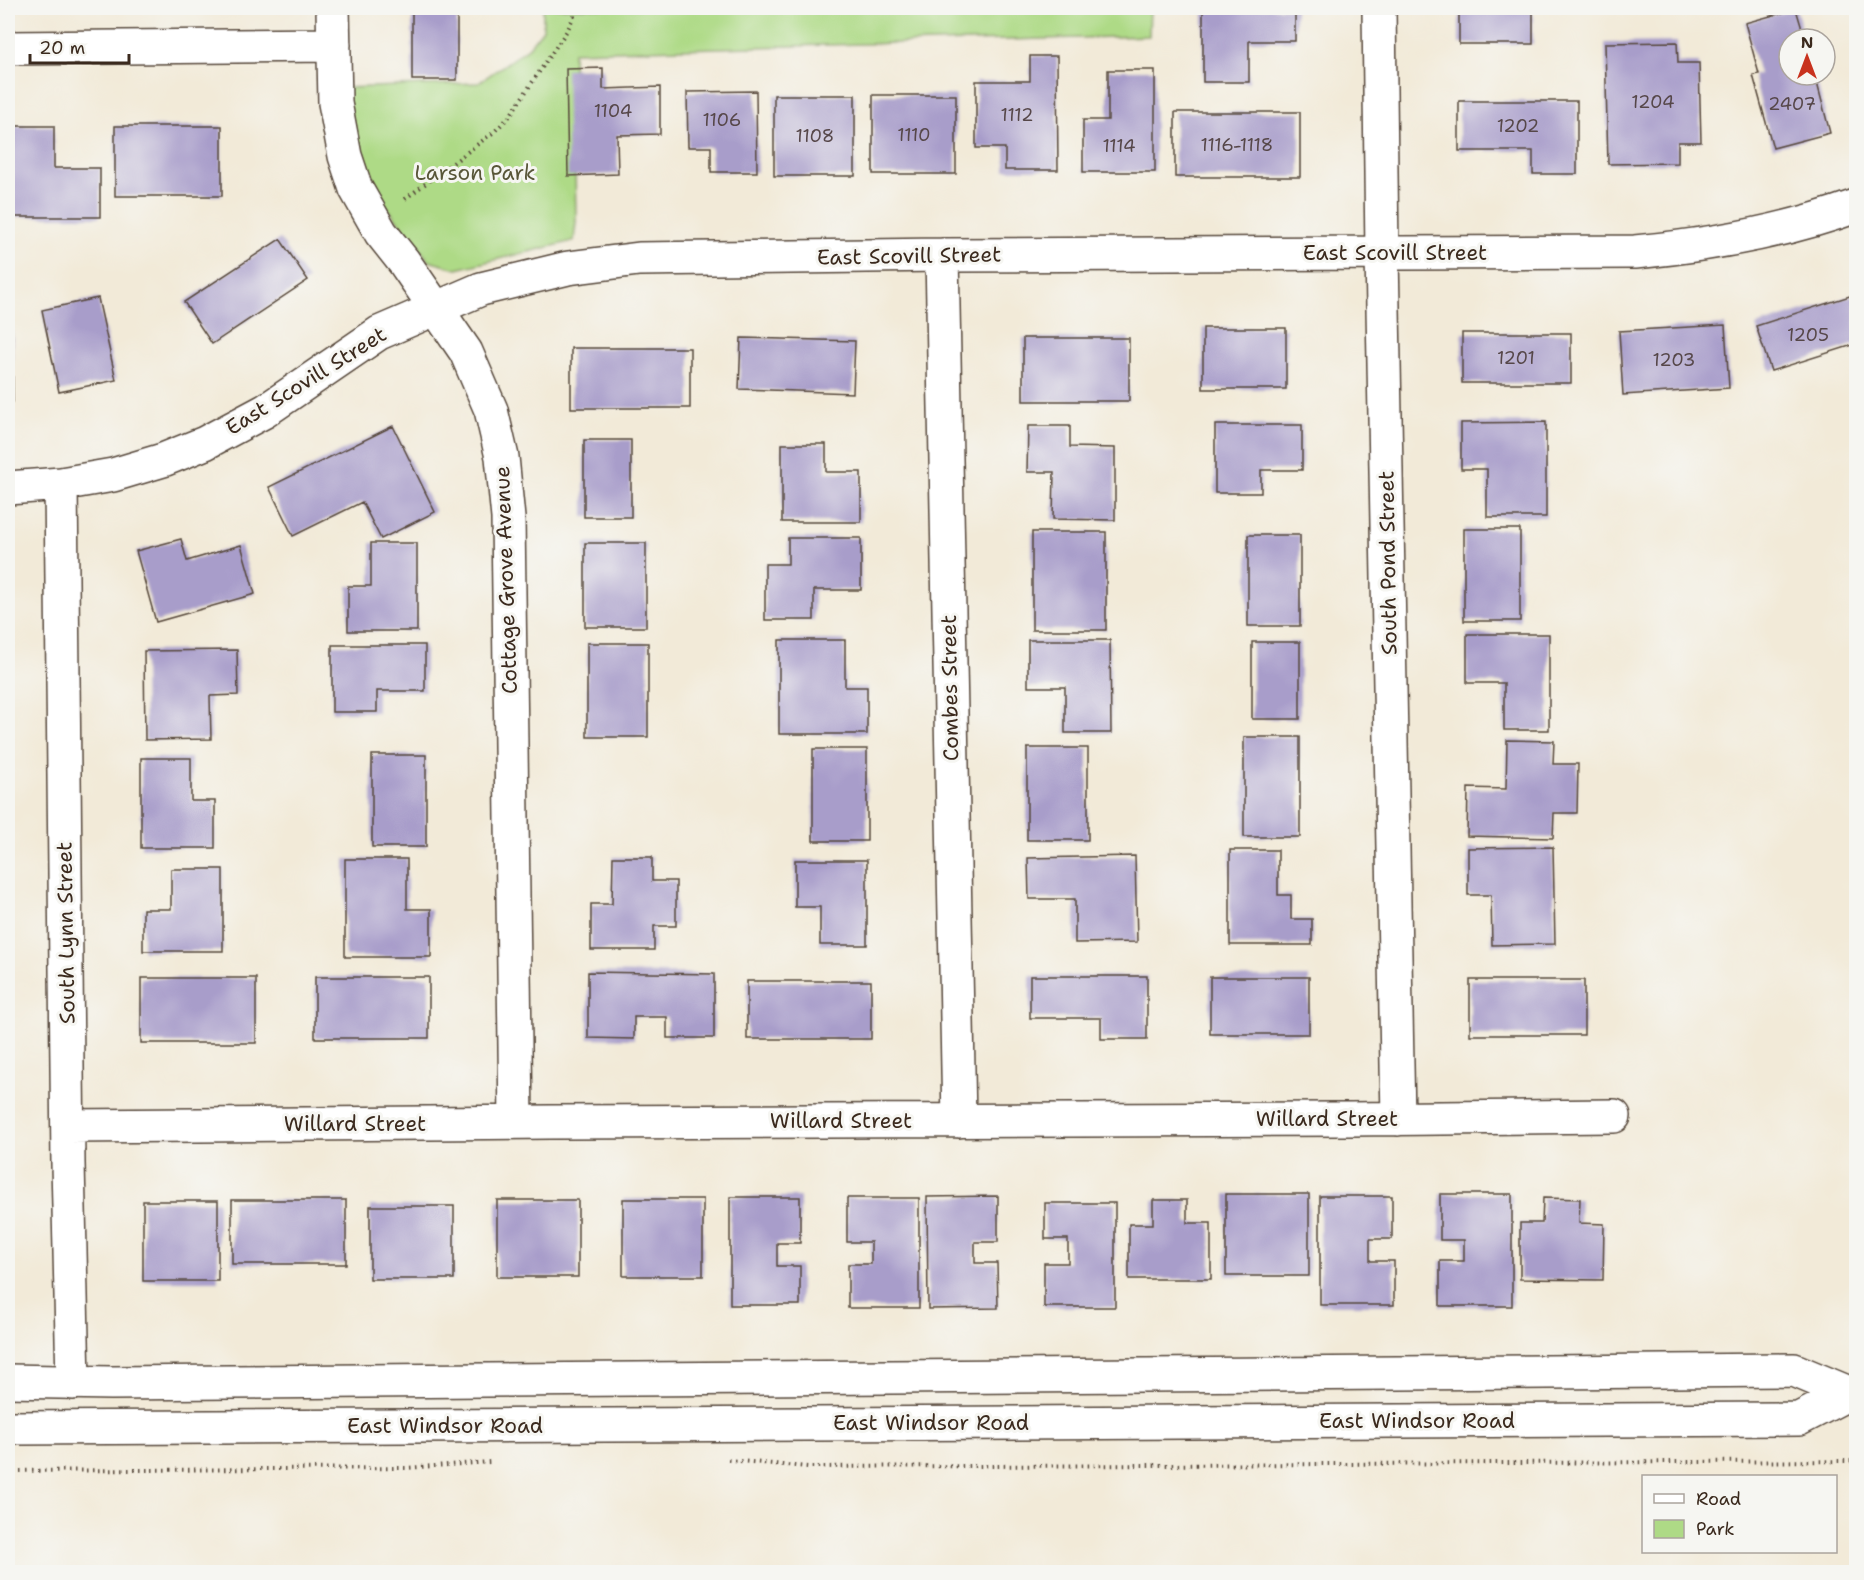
<svg xmlns="http://www.w3.org/2000/svg" width="1864" height="1580" font-family="'Shantell Sans',sans-serif">
	<style>
		.green { fill: #aeda86; stroke: #748252; stroke-width: 1.5 }
		.building { fill: #a89dca }
		.lines { fill: none; stroke-linecap: round; stroke-linejoin: round }
		.minor-casing { stroke: #56473a; stroke-width: 36 }
		.major-casing { stroke: #56473a; stroke-width: 36 }
		.path { stroke: #56473a; stroke-width: 4; stroke-dasharray: 1.5 4.5; stroke-linecap: butt }
		.minor { stroke: #fff; stroke-width: 33 }
		.major { stroke: #fff; stroke-width: 33 }
		.labels { text-anchor: middle; stroke-width: 6; stroke-linejoin: round; paint-order: stroke }
		.number-label { font-size: 18px; fill: #564749 }
		.park-label { font-size: 21px; fill: #585638; stroke: #f6f6f2 }
		.street-label { font-size: 21px; fill: #3b2a1e; stroke: #f6f6f2 }
	</style>
	<rect width="100%" height="100%" fill="#f6f6f2"/>
	<filter id="ink" filterUnits="userSpaceOnUse"><feTurbulence type="fractalNoise" baseFrequency=".0167" numOctaves="2"/><feDisplacementMap in="SourceGraphic" scale="12" xChannelSelector="R" yChannelSelector="G"/><feConvolveMatrix kernelMatrix="1 2 1 2 8 2 1 2 1" color-interpolation-filters="sRGB"/></filter>
	<filter id="wash" filterUnits="userSpaceOnUse"><feTurbulence type="fractalNoise" baseFrequency=".008" numOctaves="4" result="noise"/><feDisplacementMap in="SourceGraphic" scale="24" xChannelSelector="R" yChannelSelector="G"/><feGaussianBlur stdDeviation="1.35" result="paint"/><feColorMatrix in="noise" values="0 0 0 0 0 0 0 0 0 0 0 0 0 0 0 0 0 1.4 0 .05"/><feComposite in="paint" operator="in"/></filter>
	<g filter="url(#wash)">
		<rect width="100%" height="100%" fill="#f2ead8"/>
		<path class="green" d="M 543,8 L 1150,8 L 1149,36 L 573,52 L 576,222 L 574,241 L 457,269 L 429,261 L 380,198 L 354,138 L 346,88 L 478,83 L 527,49 L 543,29 Z"/>
		<g id="blocks">
			<path class="building" d="M 412,8 L 457,8 L 457,80 L 412,80 Z
				M 1203,8 L 1295,8 L 1295,41 L 1249,41 L 1249,82 L 1203,82 Z
				M 1459,8 L 1533,8 L 1533,44 L 1459,44 Z
				M 1796,9 L 1805,39 L 1789,39 L 1789,75 L 1815,75 L 1830,133 L 1773,148 L 1753,75 L 1759,74 L 1745,23 Z
				M 1677,42 L 1678,63 L 1699,63 L 1701,142 L 1678,142 L 1678,163 L 1608,164 L 1605,43 Z
				M 1030,56 L 1057,56 L 1058,170 L 1005,170 L 1005,148 L 976,148 L 976,81 L 1030,81 Z
				M 603,68 L 603,89 L 660,87 L 660,134 L 617,135 L 618,174 L 568,176 L 566,69 Z
				M 1108,70 L 1155,70 L 1155,172 L 1083,172 L 1083,120 L 1108,120 Z
				M 756,91 L 757,172 L 711,172 L 711,147 L 688,147 L 687,92 Z
				M 774,95 L 855,95 L 855,176 L 774,176 Z
				M 873,95 L 956,95 L 956,174 L 873,174 Z
				M 1459,101 L 1577,101 L 1577,174 L 1533,174 L 1533,151 L 1459,151 Z
				M 1175,112 L 1300,112 L 1300,177 L 1175,177 Z
				M 10,126 L 54,126 L 54,168 L 100,168 L 100,217 L 10,217 Z
				M 115,126 L 222,126 L 222,196 L 115,196 Z
				M 280,239 L 308,280 L 212,344 L 184,302 Z
				M 1856,294 L 1856,344 L 1771,371 L 1756,326 Z
				M 98,298 L 116,380 L 59,392 L 42,310 Z
				M 8,304 L 12,304 L 13,402 L 8,402 Z
				M 1725,325 L 1729,388 L 1623,395 L 1619,331 Z
				M 1203,328 L 1286,328 L 1286,389 L 1203,389 Z
				M 1462,333 L 1571,333 L 1571,383 L 1462,383 Z
				M 741,338 L 855,341 L 853,393 L 739,389 Z
				M 1023,338 L 1129,338 L 1129,401 L 1023,401 Z
				M 571,348 L 690,348 L 690,408 L 571,408 Z
				M 1546,422 L 1546,517 L 1487,517 L 1487,469 L 1461,469 L 1461,423 Z
				M 1215,425 L 1302,425 L 1302,470 L 1261,470 L 1261,493 L 1215,493 Z
				M 393,426 L 435,512 L 381,539 L 362,502 L 293,536 L 269,487 Z
				M 1028,426 L 1070,426 L 1070,447 L 1115,448 L 1115,520 L 1053,519 L 1054,472 L 1027,472 Z
				M 584,440 L 631,440 L 631,517 L 584,517 Z
				M 782,444 L 826,444 L 826,472 L 861,472 L 861,522 L 782,522 Z
				M 1464,529 L 1520,529 L 1520,621 L 1464,621 Z
				M 1032,532 L 1106,532 L 1106,630 L 1032,630 Z
				M 1248,535 L 1300,535 L 1300,626 L 1248,626 Z
				M 788,538 L 861,538 L 861,590 L 814,590 L 814,620 L 765,620 L 765,564 L 788,564 Z
				M 181,539 L 187,561 L 241,545 L 255,594 L 156,622 L 136,551 Z
				M 371,543 L 417,543 L 417,631 L 348,631 L 348,586 L 371,586 Z
				M 585,543 L 646,543 L 646,627 L 585,627 Z
				M 1467,634 L 1549,634 L 1549,730 L 1504,730 L 1504,683 L 1467,683 Z
				M 779,640 L 845,640 L 845,687 L 867,687 L 867,734 L 779,734 Z
				M 1028,640 L 1110,640 L 1111,733 L 1065,733 L 1065,687 L 1028,687 Z
				M 1252,642 L 1300,642 L 1300,719 L 1252,719 Z
				M 587,643 L 648,643 L 648,737 L 587,737 Z
				M 332,645 L 425,645 L 425,691 L 377,691 L 377,712 L 332,712 Z
				M 237,650 L 238,695 L 210,696 L 211,739 L 145,740 L 144,651 Z
				M 1244,737 L 1300,737 L 1300,837 L 1244,837 Z
				M 1507,740 L 1554,741 L 1553,764 L 1578,764 L 1577,813 L 1554,813 L 1553,838 L 1467,836 L 1468,788 L 1506,789 Z
				M 1027,748 L 1088,748 L 1088,840 L 1027,840 Z
				M 813,749 L 867,749 L 867,841 L 813,841 Z
				M 372,755 L 426,755 L 426,847 L 372,847 Z
				M 141,758 L 191,758 L 191,801 L 215,801 L 215,848 L 141,848 Z
				M 1553,847 L 1555,944 L 1492,945 L 1491,895 L 1468,895 L 1468,848 Z
				M 1230,850 L 1278,850 L 1278,895 L 1291,895 L 1291,919 L 1312,919 L 1312,945 L 1230,945 Z
				M 1135,856 L 1137,942 L 1075,943 L 1075,899 L 1029,899 L 1028,858 Z
				M 613,857 L 652,857 L 652,881 L 676,881 L 676,926 L 654,926 L 654,950 L 591,950 L 591,904 L 612,904 Z
				M 345,859 L 407,859 L 407,909 L 431,909 L 431,957 L 345,957 Z
				M 795,860 L 867,860 L 867,945 L 820,945 L 820,907 L 795,907 Z
				M 171,869 L 223,869 L 223,951 L 143,951 L 143,909 L 171,909 Z
				M 588,972 L 714,974 L 714,1038 L 667,1038 L 667,1017 L 634,1017 L 634,1039 L 588,1038 Z
				M 1030,976 L 1147,976 L 1147,1039 L 1101,1039 L 1101,1018 L 1030,1018 Z
				M 315,977 L 429,977 L 429,1038 L 315,1038 Z
				M 1210,977 L 1309,977 L 1309,1034 L 1210,1034 Z
				M 141,978 L 256,978 L 256,1043 L 141,1043 Z
				M 1470,980 L 1584,980 L 1584,1035 L 1470,1035 Z
				M 747,981 L 871,981 L 871,1039 L 747,1039 Z
				M 1226,1194 L 1309,1194 L 1309,1276 L 1226,1276 Z
				M 1440,1194 L 1512,1194 L 1512,1306 L 1440,1306 L 1440,1261 L 1464,1261 L 1464,1240 L 1440,1240 Z
				M 998,1196 L 998,1242 L 975,1242 L 975,1263 L 997,1263 L 998,1308 L 928,1309 L 927,1197 Z
				M 1320,1196 L 1392,1196 L 1392,1239 L 1370,1239 L 1370,1261 L 1394,1261 L 1394,1305 L 1320,1305 Z
				M 730,1197 L 800,1197 L 800,1243 L 777,1243 L 777,1266 L 800,1266 L 800,1305 L 730,1305 Z
				M 847,1198 L 919,1198 L 919,1308 L 848,1308 L 848,1264 L 871,1264 L 871,1242 L 847,1242 Z
				M 1543,1198 L 1580,1199 L 1579,1223 L 1604,1224 L 1603,1280 L 1520,1279 L 1520,1223 L 1542,1223 Z
				M 623,1199 L 703,1199 L 703,1276 L 623,1276 Z
				M 232,1200 L 346,1200 L 346,1264 L 232,1264 Z
				M 497,1200 L 578,1200 L 578,1277 L 497,1277 Z
				M 1153,1200 L 1187,1200 L 1187,1223 L 1211,1223 L 1211,1279 L 1129,1279 L 1129,1224 L 1153,1224 Z
				M 143,1201 L 218,1201 L 218,1281 L 143,1281 Z
				M 1045,1203 L 1115,1203 L 1115,1307 L 1044,1307 L 1044,1263 L 1068,1263 L 1068,1239 L 1045,1239 Z
				M 370,1206 L 454,1206 L 454,1279 L 370,1279 Z"/>
		</g>
	</g>
	<g filter="url(#ink)">
		<use href="#blocks" fill-opacity="0" stroke="#56473a" stroke-width="1.5"/>
		<g class="lines">
			<defs>
				<path id="minor" d="M 333,8 L 335,103 L 345,156 L 356,189 L 381,233 L 404,262 L 466,352 L 491,410 L 502,457 L 508,518 L 516,1122
					M 1379,8 L 1382,254 L 1398,1119
					M 8,48 L 334,45
					M 942,255 L 959,1121
					M 61,484 L 68,1163 L 73,1383
					M 8,488 L 61,484 L 113,475 L 163,460 L 205,443 L 265,411 L 379,333 L 481,289 L 568,268 L 639,259 L 942,255 L 1635,252 C 1710,245 1785,232 1856,206
					M 68,1126 L 551,1122 L 1350,1119 L 1614,1116"/>
				<path id="major" d="M 8,1381 L 111,1383 L 1794,1370 L 1849,1393 L 1856,1393
					M 8,1428 L 1799,1419 L 1849,1393"/>
			</defs>
			<use href="#minor" class="minor-casing"/>
			<use href="#major" class="major-casing"/>
			<path class="path" d="M 405,199 L 494,132 L 509,117 L 568,29 L 574,16 L 574,8
				M 728,1460 L 808,1467 L 1856,1461
				M 8,1471 L 406,1468 L 490,1462"/>
			<use href="#minor" class="minor"/>
			<use href="#major" class="major"/>
		</g>
	</g>
	<g class="labels">
		<g class="number-label">
			<text x="1653" y="108">1204</text>
			<text x="1792" y="110">2407</text>
			<text x="613" y="117">1104</text>
			<text x="1017" y="121">1112</text>
			<text x="722" y="126">1106</text>
			<text x="1518" y="132">1202</text>
			<text x="914" y="141">1110</text>
			<text x="815" y="142">1108</text>
			<text x="1237" y="151">1116-1118</text>
			<text x="1119" y="152">1114</text>
			<text x="1808" y="341">1205</text>
			<text x="1516" y="364">1201</text>
			<text x="1674" y="366">1203</text>
		</g>
		<g class="park-label">
			<text x="475" y="180">Larson Park</text>
		</g>
		<g class="street-label">
			<text x="1395" y="260">East Scovill Street</text>
			<text transform="translate(909 256) rotate(-1)" y="7">East Scovill Street</text>
			<text transform="translate(306 381) rotate(-32)" y="7">East Scovill Street</text>
			<text transform="translate(1388 563) rotate(-91)" y="7">South Pond Street</text>
			<text transform="translate(506 580) rotate(-92)" y="7">Cottage Grove Avenue</text>
			<text transform="translate(950 688) rotate(-91)" y="7">Combes Street</text>
			<text transform="translate(66 933) rotate(-91)" y="7">South Lynn Street</text>
			<text x="1327" y="1126">Willard Street</text>
			<text x="841" y="1128">Willard Street</text>
			<text x="355" y="1131">Willard Street</text>
			<text x="1417" y="1428">East Windsor Road</text>
			<text x="931" y="1430">East Windsor Road</text>
			<text x="445" y="1433">East Windsor Road</text>
		</g>
	</g>
	<rect width="1864" height="1580" fill="none" stroke="#f6f6f2" stroke-width="30"/>
	<rect x="1642" y="1475" width="195" height="78" fill="#f6f6f2" stroke="#aba49d" stroke-width="1.5"/>
	<rect x="1654" y="1494" width="30" height="9" fill="#ffffff" stroke="#aba49d" stroke-width="1.5"/>
	<text x="1696" y="1505" font-size="18" fill="#3b2a1e">Road</text>
	<rect x="1654" y="1520" width="30" height="18" fill="#aeda86" stroke="#aba49d" stroke-width="1.5"/>
	<text x="1696" y="1535" font-size="18" fill="#3b2a1e">Park</text>
	<g transform="translate(1807 57)"><circle r="28" fill="#f6f6f2" stroke="#aba49d" stroke-width="1.5"/>
	<path d="M0-4.5L10 22L0 15L-10 22Z" fill="#c8321e"/>
	<text y="-9" font-size="16" font-weight="bold" text-anchor="middle" fill="#3b2a1e">N</text>
	</g>
	<path d="M30 54v9h99v-9" fill="none" stroke="#3b2a1e" stroke-width="3"/>
	<text x="39" y="54" font-size="18" fill="#3b2a1e" stroke="#f6f6f2" stroke-width="4.5" paint-order="stroke">20 m</text>
</svg>
